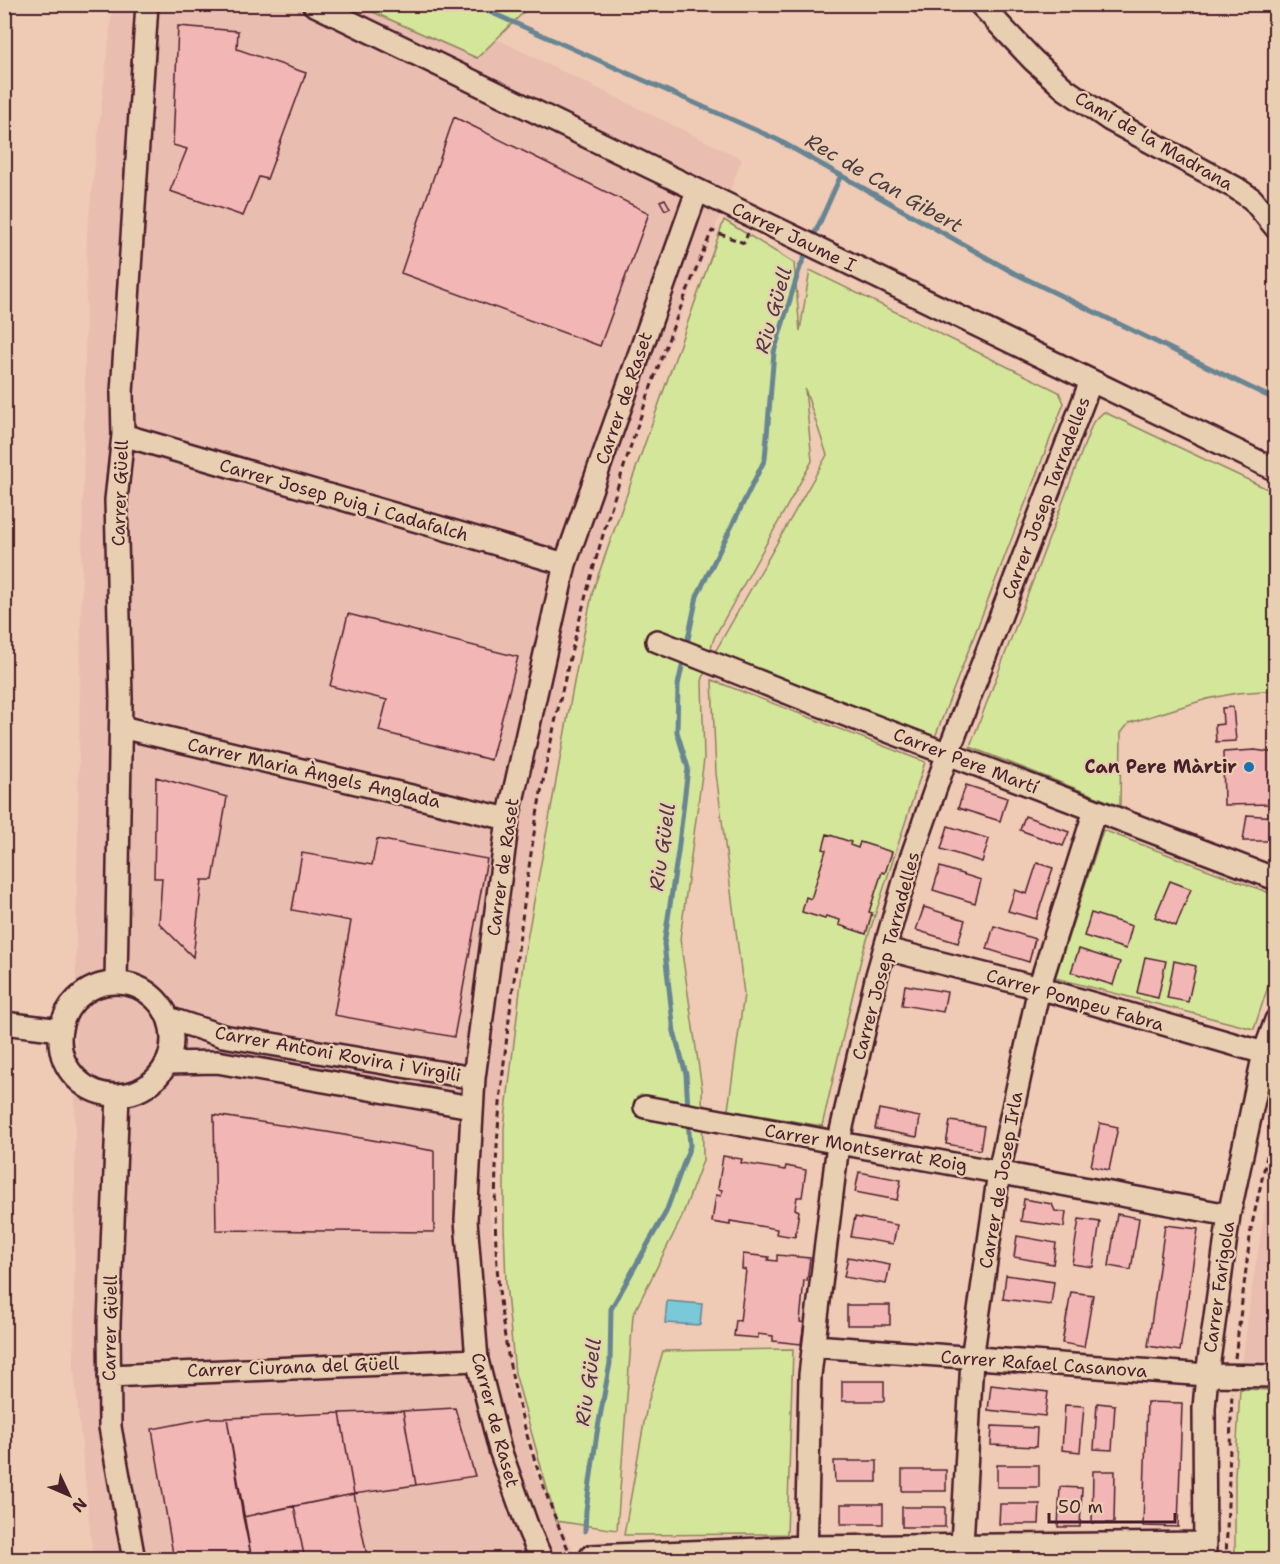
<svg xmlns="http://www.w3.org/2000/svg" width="1280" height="1564" font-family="'Shantell Sans',sans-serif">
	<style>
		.built { fill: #e9bdaf }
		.green { fill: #d4e699; stroke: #8f8262; stroke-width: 1.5 }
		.water { fill: #7ac9d8; stroke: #678593; stroke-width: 1.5 }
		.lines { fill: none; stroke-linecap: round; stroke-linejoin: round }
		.stream { stroke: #678593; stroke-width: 5 }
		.building { fill: #f2b6b5; stroke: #4a1f2b; stroke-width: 1.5 }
		.street-casing { stroke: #4a1f2b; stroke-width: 26 }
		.path { stroke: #4a1f2b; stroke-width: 3; stroke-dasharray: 6 4.5; stroke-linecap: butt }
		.street { stroke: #e9cfb1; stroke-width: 21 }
		.poi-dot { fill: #1f6fb2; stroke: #e9cfb1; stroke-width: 2 }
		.labels { text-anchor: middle; stroke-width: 4.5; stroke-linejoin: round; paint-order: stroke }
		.street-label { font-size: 18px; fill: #4a1f2b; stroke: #e9cfb1 }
		.poi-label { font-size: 18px; font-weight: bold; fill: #4a1f2b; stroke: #e9cfb1; text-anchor: end }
		.water-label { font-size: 20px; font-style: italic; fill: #513845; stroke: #e9cfb1 }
	</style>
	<rect width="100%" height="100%" fill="#efcab5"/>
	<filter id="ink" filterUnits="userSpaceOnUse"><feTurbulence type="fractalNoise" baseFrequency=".0167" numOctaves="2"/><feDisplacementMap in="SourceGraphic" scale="12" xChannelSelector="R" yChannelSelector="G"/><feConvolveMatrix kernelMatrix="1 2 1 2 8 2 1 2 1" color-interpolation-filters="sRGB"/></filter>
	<g filter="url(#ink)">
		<path class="built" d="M 113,5 L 427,5 L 742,159 L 623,461 L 563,671 L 516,940 L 490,1215 L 512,1393 L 536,1475 L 577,1559 L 93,1559 L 74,1367 L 76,956 L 87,234 Z
			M 1275,1148 L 1275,1366 L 1242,1365 L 1252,1288 Z"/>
		<path class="green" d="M 357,5 L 531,5 L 477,58 Z
			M 724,220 L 794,263 L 800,331 L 810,270 L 1059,392 L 1064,403 L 935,737 L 715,652 L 827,455 L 805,389 L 812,461 L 714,638 L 702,681 L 704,759 L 680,939 L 702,1089 L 703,1160 L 681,1219 L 633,1315 L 617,1530 L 556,1521 L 515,1373 L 506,1284 L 504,1226 L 504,1128 L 524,956 L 575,677 L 593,590 Z
			M 1104,412 L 1276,493 L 1275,690 L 1237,693 L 1207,699 L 1129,723 L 1121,733 L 1120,806 L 970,747 L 1093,422 Z
			M 712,680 L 925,762 L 862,955 L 822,1126 L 728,1110 L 744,994 L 716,773 Z
			M 1103,830 L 1275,895 L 1275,965 L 1254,1029 L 1055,978 Z
			M 793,1349 L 787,1534 L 624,1535 L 647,1406 L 663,1351 Z
			M 1240,1389 L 1275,1390 L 1275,1559 L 1235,1559 L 1235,1476 Z"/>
		<path class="water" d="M 667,1301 L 702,1304 L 700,1325 L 665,1323 Z"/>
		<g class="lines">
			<path class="stream" d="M 472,4 L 778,140 L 1014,273 L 1276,400
				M 812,240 L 841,175
				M 686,648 L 697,596 L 765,459 L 774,352 L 800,267 L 809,248
				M 684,657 L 678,685 L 677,732 L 688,768 L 678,852 L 664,944 L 674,1032 L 686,1074 L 688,1110
				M 585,1531 L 586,1510 L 597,1433 L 610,1363 L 611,1309 L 666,1212 L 690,1146 L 688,1119"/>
		</g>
		<path class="building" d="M 178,26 L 238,31 L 237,49 L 306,73 L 267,179 L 259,177 L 243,216 L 170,191 L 187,149 L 173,145 Z
			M 454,117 L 649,213 L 600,346 L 401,273 Z
			M 665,199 L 670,208 L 665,210 L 660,201 Z
			M 348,614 L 518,657 L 491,760 L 379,731 L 387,700 L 330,686 Z
			M 1233,707 L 1236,741 L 1216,742 L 1215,725 L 1223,724 L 1222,708 Z
			M 1255,750 L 1276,753 L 1276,780 L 1273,780 L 1272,804 L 1224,805 L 1223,752 Z
			M 156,777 L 227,797 L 213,880 L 202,880 L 193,957 L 159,923 L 162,878 L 154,878 Z
			M 966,785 L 1007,798 L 1000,821 L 958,808 Z
			M 1247,815 L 1276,817 L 1276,841 L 1243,841 Z
			M 1025,816 L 1069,832 L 1063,846 L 1020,830 Z
			M 948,826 L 989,839 L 982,862 L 941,849 Z
			M 827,834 L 851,842 L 850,845 L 858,848 L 860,842 L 892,852 L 885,873 L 882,872 L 869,912 L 872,913 L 866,934 L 839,925 L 840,920 L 826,916 L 825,919 L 802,912 L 806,897 L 811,899 L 826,850 L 823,849 Z
			M 377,839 L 487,859 L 454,1037 L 334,1015 L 351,921 L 292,910 L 302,853 L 372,865 Z
			M 1037,863 L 1053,868 L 1036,919 L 1008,911 L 1015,890 L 1027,894 Z
			M 940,867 L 981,880 L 975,903 L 933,890 Z
			M 1170,881 L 1191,889 L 1176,926 L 1155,917 Z
			M 924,907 L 965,920 L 958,943 L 916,930 Z
			M 1091,913 L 1132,926 L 1126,949 L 1084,936 Z
			M 994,926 L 1035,939 L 1029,962 L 987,949 Z
			M 1079,949 L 1120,962 L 1113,985 L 1071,972 Z
			M 1145,957 L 1166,961 L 1158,998 L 1137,993 Z
			M 1174,961 L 1196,966 L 1188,1002 L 1167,998 Z
			M 905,985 L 947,992 L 943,1012 L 902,1005 Z
			M 879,1109 L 920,1117 L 917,1137 L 875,1129 Z
			M 214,1115 L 327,1132 L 434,1151 L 434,1232 L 216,1230 Z
			M 950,1121 L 984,1126 L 980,1150 L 946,1144 Z
			M 1100,1123 L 1118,1127 L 1109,1170 L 1091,1166 Z
			M 723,1156 L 742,1159 L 741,1163 L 785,1170 L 786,1166 L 806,1170 L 802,1197 L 797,1197 L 795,1209 L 799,1211 L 795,1237 L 776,1234 L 777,1229 L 730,1221 L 730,1225 L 712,1222 L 716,1195 L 721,1196 L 722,1190 L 718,1189 Z
			M 859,1172 L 901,1180 L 897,1200 L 855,1192 Z
			M 1024,1199 L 1052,1204 L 1055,1211 L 1066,1212 L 1064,1227 L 1021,1221 Z
			M 1117,1214 L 1139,1218 L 1131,1270 L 1109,1266 Z
			M 855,1217 L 897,1225 L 893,1244 L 851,1237 Z
			M 1079,1219 L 1100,1222 L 1093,1267 L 1072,1264 Z
			M 1165,1225 L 1198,1229 L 1180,1351 L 1148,1346 Z
			M 1017,1236 L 1056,1243 L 1053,1264 L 1014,1257 Z
			M 743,1254 L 769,1257 L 768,1260 L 777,1261 L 777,1255 L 810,1258 L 807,1281 L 804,1280 L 800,1322 L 804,1323 L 801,1344 L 773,1341 L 773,1336 L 758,1334 L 758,1338 L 734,1336 L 736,1320 L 740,1321 L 746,1270 L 742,1269 Z
			M 848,1257 L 890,1265 L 886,1284 L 844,1277 Z
			M 1006,1275 L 1054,1282 L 1051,1305 L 1003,1299 Z
			M 1071,1292 L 1093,1295 L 1084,1347 L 1062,1343 Z
			M 847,1305 L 890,1305 L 890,1325 L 847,1325 Z
			M 842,1381 L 884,1381 L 884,1401 L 842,1401 Z
			M 991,1385 L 1048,1392 L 1045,1416 L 988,1410 Z
			M 1147,1402 L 1182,1403 L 1178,1527 L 1143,1526 Z
			M 1097,1403 L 1115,1405 L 1112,1450 L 1094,1449 Z
			M 1065,1405 L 1084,1406 L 1080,1452 L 1062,1450 Z
			M 455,1408 L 475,1476 L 416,1485 L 403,1411 Z
			M 403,1411 L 416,1485 L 354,1494 L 340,1413 Z
			M 340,1413 L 354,1494 L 243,1517 L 227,1418 Z
			M 209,1418 L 227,1418 L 252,1560 L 174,1560 L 152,1429 Z
			M 992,1426 L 1037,1428 L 1036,1447 L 991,1445 Z
			M 834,1461 L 877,1461 L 877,1482 L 835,1482 Z
			M 997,1465 L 1039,1465 L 1039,1487 L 997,1487 Z
			M 902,1470 L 946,1470 L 946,1491 L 902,1491 Z
			M 1093,1471 L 1115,1471 L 1114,1523 L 1092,1523 Z
			M 1060,1487 L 1082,1488 L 1080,1527 L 1058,1527 Z
			M 354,1494 L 368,1560 L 305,1560 L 294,1506 Z
			M 841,1504 L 883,1504 L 883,1524 L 841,1524 Z
			M 1000,1504 L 1040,1504 L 1039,1524 L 999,1524 Z
			M 294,1506 L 305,1560 L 252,1560 L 243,1517 Z
			M 902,1507 L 945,1507 L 945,1527 L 902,1527 Z"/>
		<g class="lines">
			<defs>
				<path id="street" d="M 313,4 L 1276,470
					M 980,4 L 1033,60 L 1065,89 L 1110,120 L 1236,188 L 1252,199 L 1276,228
					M 123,435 L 565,564
					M 657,641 L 801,698 L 1276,879
					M 121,727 L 508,819
					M 886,949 L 1039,988 L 1264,1053
					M 116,982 L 121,699 L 116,500 L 123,435 L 122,393 L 147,4
					M60 1039a56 56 0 1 1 112 0a56 56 0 1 1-112 0Z
					M 168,1018 L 223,1036 L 474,1078
					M 4,1023 L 61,1030
					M 167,1063 L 217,1062 L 471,1107
					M 118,1095 L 109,1324 L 110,1427 L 134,1560
					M 645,1107 L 1229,1215
					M 814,1346 L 1207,1375 L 1276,1376
					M 109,1376 L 477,1360
					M 591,1556 L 805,1547 L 1204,1543
					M 542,1560 L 528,1528 L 500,1450 L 477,1360 L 466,1220 L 474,1078 L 508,819 L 565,564 L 697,191
					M 806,1560 L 810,1375 L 838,1144 L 877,975 L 910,861 L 948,753 L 1091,381
					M 963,1560 L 962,1545 L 972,1359 L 999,1172 L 1039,988 L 1095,810
					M 1205,1560 L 1204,1408 L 1207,1375 L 1229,1215 L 1264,1053 L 1276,1020"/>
			</defs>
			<use href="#street" class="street-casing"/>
			<path class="path" d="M 1235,1358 L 1251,1229 L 1276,1115
				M 572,1558 C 537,1478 511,1395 501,1308 C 487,1194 501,1078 516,965 C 525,897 533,829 547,761 C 583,582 640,399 712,231 L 744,243 L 748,233
				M 1226,1560 L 1232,1392"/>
			<use href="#street" class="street"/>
		</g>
	</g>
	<circle class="poi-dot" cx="1249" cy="767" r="6"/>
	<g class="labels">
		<g class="street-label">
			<text transform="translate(1154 141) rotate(30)" y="6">Camí de la Madrana</text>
			<text transform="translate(794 237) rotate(26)" y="6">Carrer Jaume I</text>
			<text transform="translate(624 398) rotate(-71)" y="6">Carrer de Raset</text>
			<text transform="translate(120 493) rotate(-88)" y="6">Carrer Güell</text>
			<text transform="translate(1046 498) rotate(-69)" y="6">Carrer Josep Tarradelles</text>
			<text transform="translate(344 500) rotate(16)" y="6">Carrer Josep Puig i Cadafalch</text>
			<text transform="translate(966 761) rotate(21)" y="6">Carrer Pere Martí</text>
			<text transform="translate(314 773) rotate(13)" y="6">Carrer Maria Àngels Anglada</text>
			<text transform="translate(503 867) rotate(-82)" y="6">Carrer de Raset</text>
			<text transform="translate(886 956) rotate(-75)" y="6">Carrer Josep Tarradelles</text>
			<text transform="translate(1075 1000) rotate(16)" y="6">Carrer Pompeu Fabra</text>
			<text transform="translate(338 1054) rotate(10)" y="6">Carrer Antoni Rovira i Virgili</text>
			<text transform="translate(866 1148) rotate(10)" y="6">Carrer Montserrat Roig</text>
			<text transform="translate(1001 1180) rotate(-80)" y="6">Carrer de Josep Irla</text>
			<text transform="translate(1219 1287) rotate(-82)" y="6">Carrer Farigola</text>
			<text transform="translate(110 1328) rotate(-89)" y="6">Carrer Güell</text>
			<text transform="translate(1044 1364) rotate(4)" y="6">Carrer Rafael Casanova</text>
			<text transform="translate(293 1367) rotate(-2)" y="6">Carrer Ciurana del Güell</text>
			<text transform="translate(495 1420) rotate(75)" y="6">Carrer de Raset</text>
		</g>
		<g class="poi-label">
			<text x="1237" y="773">Can Pere Màrtir</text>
		</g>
		<g class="water-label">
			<text transform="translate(884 183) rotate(30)" y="7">Rec de Can Gibert</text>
			<text transform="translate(773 310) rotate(-74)" y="7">Riu Güell</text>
			<text transform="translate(662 847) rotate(-82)" y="7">Riu Güell</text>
			<text transform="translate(588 1382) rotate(-82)" y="7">Riu Güell</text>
		</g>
	</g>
	<rect width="1280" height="1564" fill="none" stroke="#e9cfb1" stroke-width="24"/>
	<rect x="12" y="12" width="1256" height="1540" fill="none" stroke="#4a1f2b" stroke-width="2" filter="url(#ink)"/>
	<g transform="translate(69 1495) rotate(134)" stroke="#e9cfb1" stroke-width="4.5" paint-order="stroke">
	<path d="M0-4.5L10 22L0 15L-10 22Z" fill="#4a1f2b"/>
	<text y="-9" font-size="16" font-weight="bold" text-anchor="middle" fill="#4a1f2b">N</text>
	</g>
	<path d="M1049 1513v9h126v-9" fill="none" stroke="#4a1f2b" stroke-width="3"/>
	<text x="1058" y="1513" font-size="18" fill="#4a1f2b" stroke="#e9cfb1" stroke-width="4.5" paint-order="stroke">50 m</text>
</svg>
